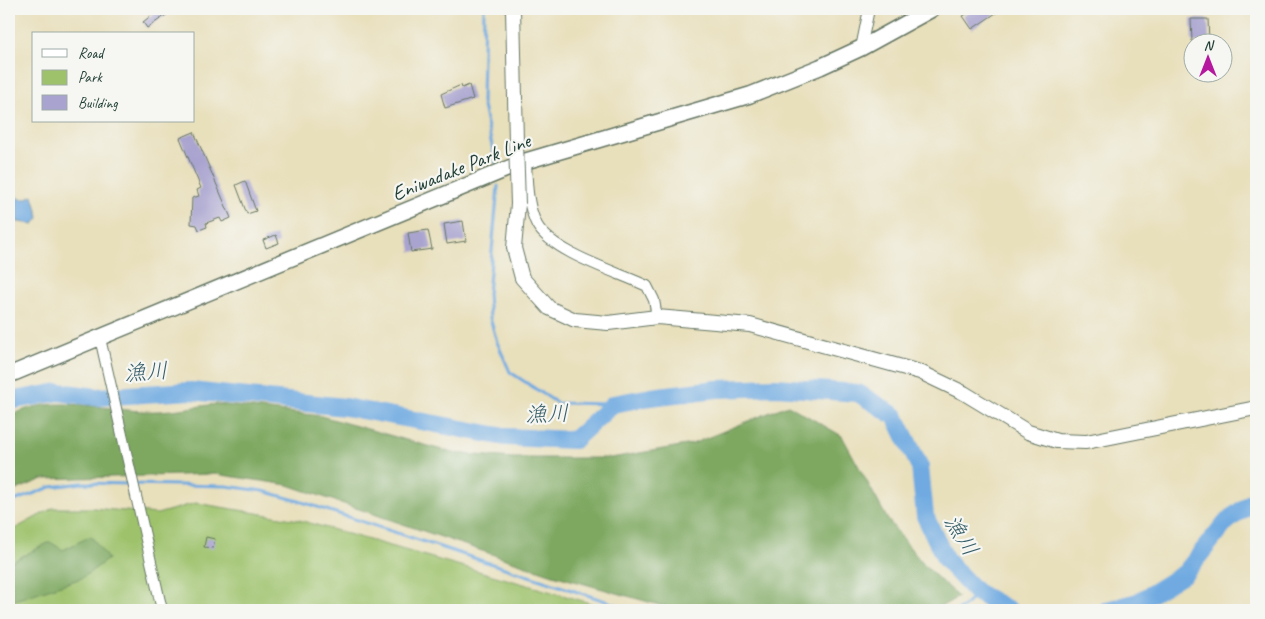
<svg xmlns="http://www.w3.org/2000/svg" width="1265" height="619" font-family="Caveat,'Klee One',sans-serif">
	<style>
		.green { fill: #9ec26c; stroke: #5e8050 }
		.forest { fill: #7ea860; stroke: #4e724a }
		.water { fill: #70aae1; stroke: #48748a }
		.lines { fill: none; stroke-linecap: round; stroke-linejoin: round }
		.stream { stroke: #70aae1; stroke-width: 3 }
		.river { stroke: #70aae1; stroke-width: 18 }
		.building { fill: #a8a3cf }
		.street-casing { stroke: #657663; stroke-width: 12 }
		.secondary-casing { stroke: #657663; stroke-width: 16 }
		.primary-casing { stroke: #657663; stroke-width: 18 }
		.street { stroke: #fff; stroke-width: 10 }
		.secondary { stroke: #fff; stroke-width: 14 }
		.primary { stroke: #fff; stroke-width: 15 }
		.secondary-bridge-casing { stroke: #657663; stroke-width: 16; stroke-linecap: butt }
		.secondary-bridge { stroke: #fff; stroke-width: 14 }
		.labels { text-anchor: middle; stroke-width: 4.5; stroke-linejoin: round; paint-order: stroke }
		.street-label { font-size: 21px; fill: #1f3d34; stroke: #f6f6f2 }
		.water-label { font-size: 22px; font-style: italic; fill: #375e68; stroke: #f6f6f2 }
	</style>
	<rect width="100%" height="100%" fill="#f6f6f2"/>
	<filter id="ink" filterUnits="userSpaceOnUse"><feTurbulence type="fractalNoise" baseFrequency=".02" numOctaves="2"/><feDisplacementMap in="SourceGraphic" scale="10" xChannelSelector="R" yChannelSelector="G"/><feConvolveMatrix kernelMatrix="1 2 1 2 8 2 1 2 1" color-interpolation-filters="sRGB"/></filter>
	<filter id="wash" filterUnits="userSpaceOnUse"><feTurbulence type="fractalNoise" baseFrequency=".0096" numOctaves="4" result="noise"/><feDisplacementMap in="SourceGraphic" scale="20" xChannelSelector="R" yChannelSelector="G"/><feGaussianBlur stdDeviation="1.12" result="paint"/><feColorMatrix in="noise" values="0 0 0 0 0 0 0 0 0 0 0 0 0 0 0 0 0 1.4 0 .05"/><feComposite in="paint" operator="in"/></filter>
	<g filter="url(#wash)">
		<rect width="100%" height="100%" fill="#e8dfbb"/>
		<path class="green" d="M 196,503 L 299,520 L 615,610 L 9,610 L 9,532 L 53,508 L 93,508 L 157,514 Z"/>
		<path class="forest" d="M 217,404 L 321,416 L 453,453 L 513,458 L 611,458 L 692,444 L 788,405 L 842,436 L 888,520 L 923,564 L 958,597 L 935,610 L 677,610 L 553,575 L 288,485 L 215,474 L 43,479 L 9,493 L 9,417 C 53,390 112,414 160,411 C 179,410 198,406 217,404 Z
			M 91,536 L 108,559 L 82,578 L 9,602 L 9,563 L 50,542 L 63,550 Z"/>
		<path class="water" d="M 9,190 C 21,200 20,202 33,195 L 39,218 L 34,224 L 12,221 L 14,210 L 9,208 Z"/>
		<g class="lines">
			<path class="stream" d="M 484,9 L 482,102 L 496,163
				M 498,186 L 488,294 L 490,318 L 497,342 L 510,372 L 557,403 L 613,404
				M 9,503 L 51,487 L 82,483 L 226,486 L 263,491 L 299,501 L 633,610
				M 958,610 L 968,603 L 976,592"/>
			<path class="river" d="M 9,401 L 59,392 L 97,397 L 191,391 L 345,407 L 505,437 L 574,440 L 613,404 L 651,397 L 717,389 L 776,387 L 858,393 L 895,416 L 920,467 L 925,516 L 946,560 L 976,592 L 1009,610
				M 1107,610 L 1138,602 L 1185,573 L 1226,522 L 1256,499"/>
		</g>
		<g id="blocks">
			<path class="building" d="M 160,9 L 175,9 L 147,28 L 143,22 Z
				M 975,9 L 1002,9 L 972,29 L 963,16 Z
				M 1191,19 L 1208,19 L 1209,42 L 1192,42 Z
				M 461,85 L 462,88 L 469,85 L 473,99 L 445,108 L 441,94 Z
				M 194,132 L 231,218 L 222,222 L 220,218 L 206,223 L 207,227 L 199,230 L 197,225 L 191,224 L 192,198 L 199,196 L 197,190 L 201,188 L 180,138 Z
				M 245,181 L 256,211 L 247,214 L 236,185 Z
				M 463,221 L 466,241 L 447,244 L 444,224 Z
				M 428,230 L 432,249 L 411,252 L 408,233 Z
				M 276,235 L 279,243 L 266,248 L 263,240 Z
				M 206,537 L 215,539 L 213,548 L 204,547 Z"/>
		</g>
	</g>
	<g filter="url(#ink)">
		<use href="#blocks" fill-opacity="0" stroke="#657663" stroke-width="1"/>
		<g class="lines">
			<defs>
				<path id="street" d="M 861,48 L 869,9
					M 526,161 C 527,183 527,205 537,225 C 553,253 618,272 647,286 L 654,300 L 657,317
					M 100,338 L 162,610"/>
				<path id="secondary" d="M 513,9 L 516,142
					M 518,204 L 514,248 L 522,278 L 549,308 L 575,320 L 608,323 L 657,317 L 750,325 L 920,372 L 964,393 L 1028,432 L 1057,441 L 1086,442 L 1256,408"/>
				<path id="primary" d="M 9,375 L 526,161 L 750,95 L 820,67 L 861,48 L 932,9"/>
			</defs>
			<use href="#street" class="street-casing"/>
			<use href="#secondary" class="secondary-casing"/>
			<use href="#primary" class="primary-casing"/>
			<use href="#street" class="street"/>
			<use href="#secondary" class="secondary"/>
			<use href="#primary" class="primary"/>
			<defs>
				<path id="secondary-bridge" d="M 516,142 L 518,204"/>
			</defs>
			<use href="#secondary-bridge" class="secondary-bridge-casing"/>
			<use href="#secondary-bridge" class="secondary-bridge"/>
		</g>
	</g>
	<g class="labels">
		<g class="street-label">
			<text transform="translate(461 167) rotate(-22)" y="7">Eniwadake Park Line</text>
		</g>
		<g class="water-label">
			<text transform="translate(146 371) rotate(-4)" y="8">漁川</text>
			<text transform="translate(547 413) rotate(-2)" y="8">漁川</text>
			<text transform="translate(962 535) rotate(59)" y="8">漁川</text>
		</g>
	</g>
	<rect width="1265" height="619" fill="none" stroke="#f6f6f2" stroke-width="30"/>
	<rect x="32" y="32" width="162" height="90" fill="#f6f6f2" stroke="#a0aca6"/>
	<rect x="42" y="49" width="25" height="8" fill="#ffffff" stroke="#a0aca6"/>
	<text x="78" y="58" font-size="15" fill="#1f3d34">Road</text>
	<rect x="42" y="70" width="25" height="15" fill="#9ec26c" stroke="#a0aca6"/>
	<text x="78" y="82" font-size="15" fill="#1f3d34">Park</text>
	<rect x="42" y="95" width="25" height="15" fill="#a8a3cf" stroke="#a0aca6"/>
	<text x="78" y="108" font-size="15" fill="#1f3d34">Building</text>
	<g transform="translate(1208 58)"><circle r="24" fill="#f6f6f2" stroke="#a0aca6"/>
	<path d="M0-4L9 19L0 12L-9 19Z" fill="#b5179e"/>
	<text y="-8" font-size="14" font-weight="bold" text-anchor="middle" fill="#1f3d34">N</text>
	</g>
</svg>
